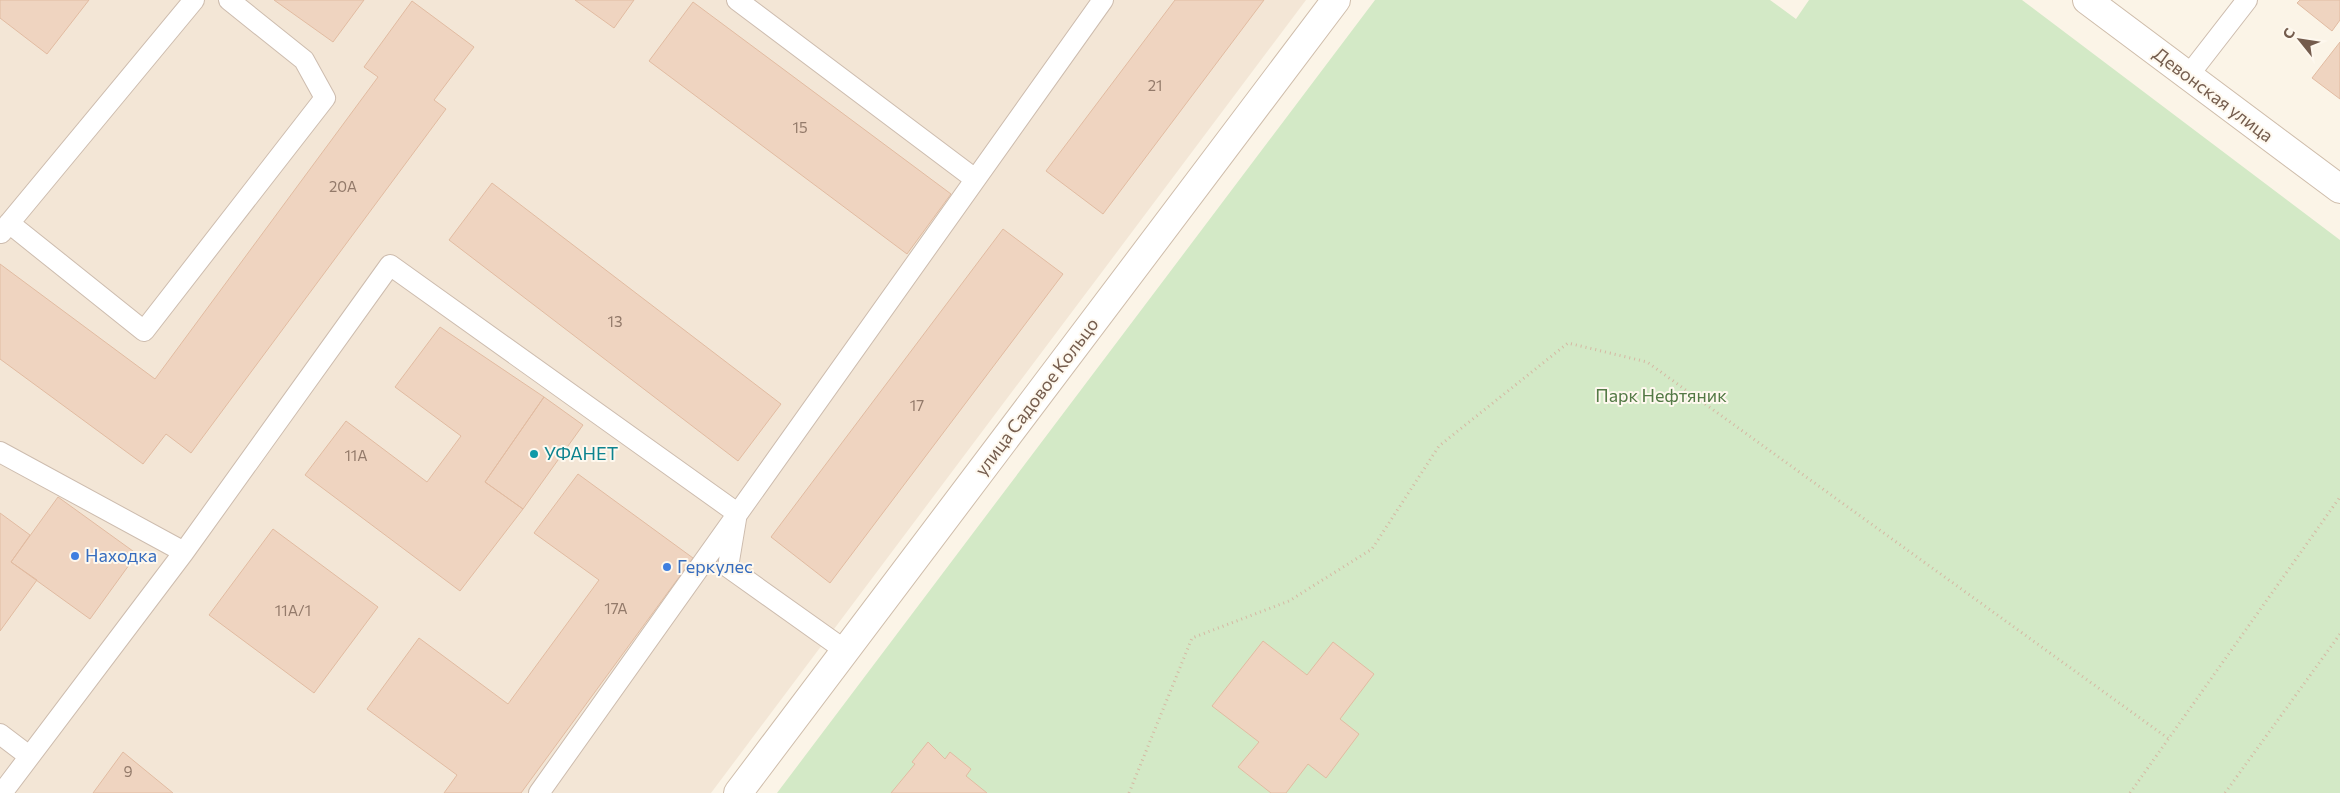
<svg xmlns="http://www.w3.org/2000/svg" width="2340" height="793" font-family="Commissioner,sans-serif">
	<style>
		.residential { fill: #f3e6d6 }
		.green { fill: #d3e9c6 }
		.building { fill: #efd4c0; stroke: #e1bba1 }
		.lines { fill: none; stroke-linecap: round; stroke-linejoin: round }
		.service-casing { stroke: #cdbcae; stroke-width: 22 }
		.secondary-casing { stroke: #cfbdab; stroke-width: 30 }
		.path { stroke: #d5b8a3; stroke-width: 3; stroke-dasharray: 1 4; stroke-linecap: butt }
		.service { stroke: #fff; stroke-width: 20 }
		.secondary { stroke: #fff; stroke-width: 28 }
		.culture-dot { fill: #0f9aa8; stroke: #fef8ee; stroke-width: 2 }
		.shop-dot { fill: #3f7fe0; stroke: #fef8ee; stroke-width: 2 }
		.labels { text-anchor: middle; stroke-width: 4; stroke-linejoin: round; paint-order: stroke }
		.number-label { font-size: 15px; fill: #937a6a }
		.street-label { font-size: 18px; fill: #745c4d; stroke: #fef8ee }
		.park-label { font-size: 18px; fill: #537945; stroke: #fef8ee }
		.culture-label { font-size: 18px; fill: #0d838f; stroke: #fef8ee; text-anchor: start }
		.shop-label { font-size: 18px; fill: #366cbe; stroke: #fef8ee; text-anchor: start }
	</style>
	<rect width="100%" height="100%" fill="#fbf4e7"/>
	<path class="residential" d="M 0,0 L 1306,0 L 711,793 L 0,793 Z"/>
	<path class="green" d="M 1375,0 L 1770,0 L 1796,19 L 1809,0 L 2022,0 L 2340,240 L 2340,793 L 777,793 Z"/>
	<path class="building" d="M 0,0 L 89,0 L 47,54 L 0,18 Z
		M 274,0 L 364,0 L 333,42 Z
		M 575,0 L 634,0 L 614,28 Z
		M 1175,0 L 1264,0 L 1103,214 L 1046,171 Z
		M 2300,0 L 2340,0 L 2340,20 L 2332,31 L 2297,3 Z
		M 412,1 L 474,47 L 434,100 L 446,109 L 191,453 L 166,434 L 143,464 L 0,359 L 0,264 L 155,379 L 378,77 L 364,67 Z
		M 693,2 L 951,194 L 907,254 L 649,61 Z
		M 2340,42 L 2340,99 L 2312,78 Z
		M 492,183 L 781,404 L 738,461 L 449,240 Z
		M 1003,229 L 1063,274 L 830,583 L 771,537 Z
		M 440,327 L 544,397 L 485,482 L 523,509 L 460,591 L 305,475 L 346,421 L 427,482 L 461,436 L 395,387 Z
		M 544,397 L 583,425 L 523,509 L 485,482 Z
		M 578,474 L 693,558 L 521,793 L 444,793 L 457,775 L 367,709 L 419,638 L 508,704 L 599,580 L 534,533 Z
		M 58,497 L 137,554 L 90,619 L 11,562 Z
		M 0,513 L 30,535 L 11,562 L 37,580 L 0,631 Z
		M 273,529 L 378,607 L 314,693 L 209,615 Z
		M 1263,641 L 1307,675 L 1333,642 L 1374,674 L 1340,719 L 1359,734 L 1326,778 L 1308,764 L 1286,793 L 1271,793 L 1238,767 L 1259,742 L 1212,706 Z
		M 928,742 L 945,759 L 950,752 L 971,769 L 966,776 L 987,793 L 891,793 L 915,764 L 912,762 Z
		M 123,752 L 173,793 L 93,793 Z"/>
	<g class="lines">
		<defs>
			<path id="service" d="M 737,0 L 975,179 L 974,181
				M 2188,76 L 2247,0
				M 9,223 L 144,331 L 325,98 L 304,60 L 229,0
				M 1,233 L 194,0
				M 0,452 L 184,552
				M 0,734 L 29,756
				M 2,793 L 184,552 L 390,265 L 737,513 L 728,567 L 846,651
				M 539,793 L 1103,0"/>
			<path id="secondary" d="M 2087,0 L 2340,189
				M 738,793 L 1336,0"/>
		</defs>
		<use href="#service" class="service-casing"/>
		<use href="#secondary" class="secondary-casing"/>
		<path class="path" d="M 1129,793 L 1192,638 L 1289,601 L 1372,549 L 1439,446 L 1568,343 L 1647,362 L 2169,739
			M 2130,793 L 2340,497
			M 2225,793 L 2340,634"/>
		<use href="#service" class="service"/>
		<use href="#secondary" class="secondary"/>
	</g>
	<circle class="culture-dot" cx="534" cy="454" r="5"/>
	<g class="shop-dot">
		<circle cx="75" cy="556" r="5"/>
		<circle cx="667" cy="567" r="5"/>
	</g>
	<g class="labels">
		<g class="number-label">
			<text x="1155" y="91">21</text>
			<text x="800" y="133">15</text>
			<text x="343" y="192">20А</text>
			<text x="615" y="327">13</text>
			<text x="917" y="411">17</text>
			<text x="356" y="461">11А</text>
			<text x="616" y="614">17А</text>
			<text x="293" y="616">11А/1</text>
			<text x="128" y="777">9</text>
		</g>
		<g class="street-label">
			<text transform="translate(2213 95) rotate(37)" y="6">Девонская улица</text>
			<text transform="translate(1037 397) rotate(-53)" y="6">улица Садовое Кольцо</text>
		</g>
		<g class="park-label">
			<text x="1661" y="402">Парк Нефтяник</text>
		</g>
		<g class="culture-label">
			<text x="544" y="460">УФАНЕТ</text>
		</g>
		<g class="shop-label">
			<text x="85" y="562">Находка</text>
			<text x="677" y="573">Геркулес</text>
		</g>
	</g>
	<g transform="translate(2300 40) rotate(300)" stroke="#fef8ee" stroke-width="4" paint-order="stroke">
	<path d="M0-4L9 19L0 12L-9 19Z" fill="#745c4d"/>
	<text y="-8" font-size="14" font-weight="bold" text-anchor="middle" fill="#745c4d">С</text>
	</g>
</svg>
